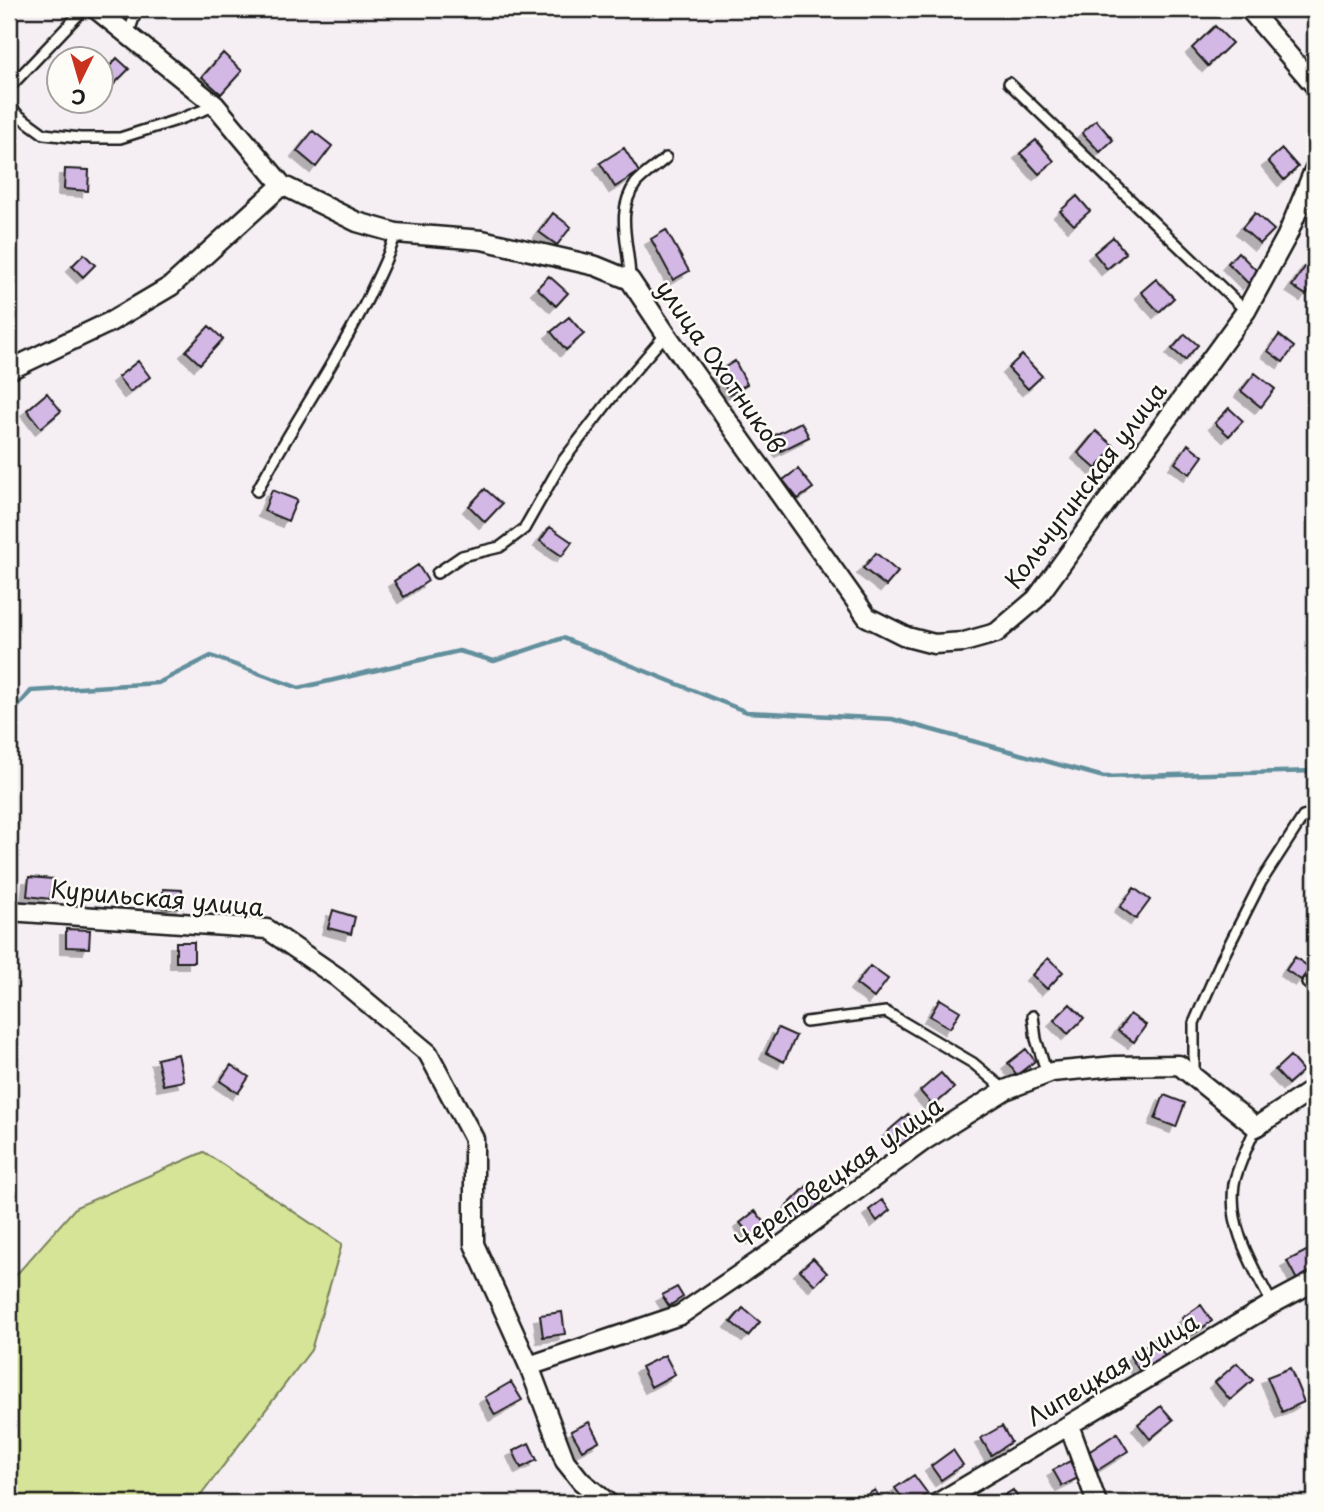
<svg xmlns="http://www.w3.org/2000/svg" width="1324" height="1512" font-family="'Playpen Sans',sans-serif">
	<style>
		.green { fill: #d5e497; stroke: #78805a; stroke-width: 2 }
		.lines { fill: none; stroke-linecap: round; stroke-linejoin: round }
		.stream { stroke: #628f9c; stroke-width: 4.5 }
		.building { fill: #d3b7e5; stroke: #1c1c1c; stroke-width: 2; filter: url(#shadow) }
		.lane-casing { stroke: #1c1c1c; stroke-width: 14 }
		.street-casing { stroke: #1c1c1c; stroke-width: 23 }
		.lane { stroke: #fdfcf7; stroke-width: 9 }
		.street { stroke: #fdfcf7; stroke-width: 18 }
		.labels { text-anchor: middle; stroke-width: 5; stroke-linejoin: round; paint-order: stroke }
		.street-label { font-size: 24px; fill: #1c1c1c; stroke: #fdfcf7 }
	</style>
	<defs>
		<filter id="shadow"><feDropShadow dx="-6" dy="6" stdDeviation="0" flood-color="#0004"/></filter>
	</defs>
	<rect width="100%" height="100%" fill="#f5eef3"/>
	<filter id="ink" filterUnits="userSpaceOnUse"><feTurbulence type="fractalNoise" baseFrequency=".0143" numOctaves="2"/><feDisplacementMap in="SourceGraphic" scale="14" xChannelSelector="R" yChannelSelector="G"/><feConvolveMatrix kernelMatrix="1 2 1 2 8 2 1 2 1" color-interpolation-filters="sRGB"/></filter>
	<g filter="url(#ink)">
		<path class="green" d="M 204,1152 L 342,1244 L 311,1350 L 195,1503 L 9,1503 L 9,1283 L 76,1207 Z"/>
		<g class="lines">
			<path class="stream" d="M 9,717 L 31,691 L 158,683 L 211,656 L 299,688 L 459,651 L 494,661 L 563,638 L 747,712 L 892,719 L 1104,777 L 1315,771"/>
		</g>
		<path class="building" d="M 1215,26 L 1232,43 L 1208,66 L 1192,48 Z
			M 223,53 L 242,71 L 221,94 L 202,77 Z
			M 117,58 L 129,69 L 113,85 L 102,75 Z
			M 1096,120 L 1113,140 L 1100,152 L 1082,133 Z
			M 313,131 L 332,146 L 316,167 L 297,151 Z
			M 1036,140 L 1054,161 L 1039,174 L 1020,153 Z
			M 624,148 L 639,172 L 615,187 L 600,163 Z
			M 1282,149 L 1298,167 L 1284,180 L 1268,161 Z
			M 65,169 L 89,170 L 88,191 L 64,189 Z
			M 1077,196 L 1090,211 L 1074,225 L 1060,211 Z
			M 553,213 L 571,227 L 557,245 L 539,232 Z
			M 1255,213 L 1274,230 L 1260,244 L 1242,228 Z
			M 666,230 L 689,271 L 673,280 L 651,239 Z
			M 1113,237 L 1126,253 L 1107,269 L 1094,253 Z
			M 1238,252 L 1259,273 L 1248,283 L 1228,263 Z
			M 84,254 L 95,265 L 83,277 L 72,266 Z
			M 1309,261 L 1315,266 L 1315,281 L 1306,295 L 1292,286 Z
			M 549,276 L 568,293 L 556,306 L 537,288 Z
			M 1156,279 L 1174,298 L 1159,312 L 1141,292 Z
			M 569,317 L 584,334 L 566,350 L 551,332 Z
			M 209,326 L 223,339 L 200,364 L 186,351 Z
			M 1185,334 L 1198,345 L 1185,360 L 1172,349 Z
			M 1279,335 L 1294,347 L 1283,362 L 1268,351 Z
			M 1022,355 L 1042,376 L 1028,389 L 1008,368 Z
			M 138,361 L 150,377 L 130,392 L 118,377 Z
			M 735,361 L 747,384 L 730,394 L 717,372 Z
			M 1255,373 L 1275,389 L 1261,407 L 1241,391 Z
			M 47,393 L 61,411 L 41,428 L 27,410 Z
			M 1229,408 L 1243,421 L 1229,436 L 1215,423 Z
			M 801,422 L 809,437 L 781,451 L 773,436 Z
			M 1096,431 L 1115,447 L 1096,469 L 1078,453 Z
			M 1188,444 L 1203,456 L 1190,474 L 1175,463 Z
			M 798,469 L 813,488 L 798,499 L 783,480 Z
			M 485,489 L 502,504 L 485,522 L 469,506 Z
			M 272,490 L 297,500 L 288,521 L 264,511 Z
			M 550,527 L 572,542 L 562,556 L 540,541 Z
			M 876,553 L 898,572 L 886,586 L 863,568 Z
			M 418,565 L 428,581 L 404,597 L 394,581 Z
			M 29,877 L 53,879 L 50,899 L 27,896 Z
			M 1134,888 L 1150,900 L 1136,919 L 1120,907 Z
			M 163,889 L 182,890 L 182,908 L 163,908 Z
			M 333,910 L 355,917 L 351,934 L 328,928 Z
			M 66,929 L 90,930 L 89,948 L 66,947 Z
			M 176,942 L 194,942 L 194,962 L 176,962 Z
			M 1295,957 L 1310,968 L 1301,980 L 1286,970 Z
			M 1048,958 L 1063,972 L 1047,989 L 1032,975 Z
			M 870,966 L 888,979 L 874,998 L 856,984 Z
			M 940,999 L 960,1011 L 950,1028 L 930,1016 Z
			M 1070,1004 L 1084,1018 L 1068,1034 L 1054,1020 Z
			M 1130,1014 L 1146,1025 L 1134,1042 L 1118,1031 Z
			M 778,1028 L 796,1036 L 784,1062 L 766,1053 Z
			M 1026,1049 L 1035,1061 L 1017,1075 L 1008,1063 Z
			M 178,1054 L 184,1081 L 163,1085 L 157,1059 Z
			M 1290,1056 L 1303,1071 L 1288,1084 L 1275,1070 Z
			M 231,1065 L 249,1077 L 238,1093 L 220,1081 Z
			M 941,1073 L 954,1088 L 933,1106 L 920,1091 Z
			M 1164,1095 L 1185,1103 L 1176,1127 L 1155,1119 Z
			M 908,1114 L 921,1130 L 900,1147 L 887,1132 Z
			M 809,1184 L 824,1199 L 801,1222 L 786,1207 Z
			M 882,1200 L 890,1210 L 877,1221 L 869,1210 Z
			M 755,1211 L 768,1226 L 753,1238 L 740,1223 Z
			M 1308,1250 L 1315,1264 L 1315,1270 L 1297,1280 L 1287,1261 Z
			M 813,1258 L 827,1273 L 815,1285 L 800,1270 Z
			M 677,1287 L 683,1297 L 669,1306 L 662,1295 Z
			M 1201,1305 L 1212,1321 L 1193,1334 L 1182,1318 Z
			M 743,1308 L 760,1322 L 748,1336 L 731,1322 Z
			M 562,1312 L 565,1334 L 543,1337 L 540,1315 Z
			M 1154,1340 L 1166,1357 L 1141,1373 L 1130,1356 Z
			M 665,1355 L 675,1374 L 651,1387 L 641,1367 Z
			M 1237,1363 L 1253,1380 L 1230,1400 L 1215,1382 Z
			M 1290,1368 L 1304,1402 L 1282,1412 L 1267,1377 Z
			M 511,1382 L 522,1400 L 495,1415 L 485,1397 Z
			M 1161,1406 L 1173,1420 L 1150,1439 L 1138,1424 Z
			M 589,1422 L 599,1441 L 582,1450 L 571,1431 Z
			M 1002,1426 L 1011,1442 L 991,1455 L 981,1438 Z
			M 1117,1433 L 1128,1451 L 1098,1470 L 1087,1453 Z
			M 529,1443 L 537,1460 L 521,1468 L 513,1451 Z
			M 953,1450 L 963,1465 L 941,1480 L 931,1466 Z
			M 1070,1461 L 1078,1478 L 1062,1486 L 1053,1470 Z
			M 914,1475 L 928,1494 L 915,1503 L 906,1503 L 895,1488 Z
			M 875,1490 L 883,1503 L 854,1503 Z
			M 1013,1490 L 1021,1503 L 999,1503 L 997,1500 Z"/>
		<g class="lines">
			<defs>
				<path id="lane" d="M 128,35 L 137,9
					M 1009,83 L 1246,311
					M 9,88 L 84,9
					M 9,105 L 18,115 L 44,134 L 80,138 L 120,138 L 180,119 L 214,106
					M 630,280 C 630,246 614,213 636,183 C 644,174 657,166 666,158
					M 257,491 C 292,425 335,364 368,298 C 378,276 389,256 396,233
					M 437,573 L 462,556 L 500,547 L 524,529 L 562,462 L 616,392 L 666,334
					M 1307,983 L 1315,989
					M 1033,1016 L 1036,1039 L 1047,1074
					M 806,1022 L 886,1012 L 973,1063 L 1005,1090
					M 1194,1075 L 1194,1023 L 1222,959 L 1261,882 L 1303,817 L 1315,813
					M 1256,1127 C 1249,1143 1237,1168 1234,1184 C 1228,1228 1253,1266 1272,1304"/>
				<path id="street" d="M 96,9 L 215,105 L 282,185 L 357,222 L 396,233 L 482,240 L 596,266 L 630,280 L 666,334 L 867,617 L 907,637 L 934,644 L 964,642 L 996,633 L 1036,599 L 1246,311 L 1287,236 L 1315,168
					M 1249,9 L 1315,86
					M 9,370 L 110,322 L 171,286 L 282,185
					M 9,911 L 267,929 L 337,977 L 428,1053 L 474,1139 L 474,1244 L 529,1366
					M 1069,1425 L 1097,1503
					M 608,1503 L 581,1481 L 565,1461 L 529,1366 L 680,1315 L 771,1253 L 925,1140 L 1005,1090 L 1052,1072 L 1115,1066 L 1179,1065 L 1256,1127 L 1315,1088
					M 938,1503 L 1272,1304 L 1315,1281"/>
			</defs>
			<use href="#lane" class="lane-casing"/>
			<use href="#street" class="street-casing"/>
			<use href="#lane" class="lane"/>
			<use href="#street" class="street"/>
		</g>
	</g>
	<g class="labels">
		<g class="street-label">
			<text transform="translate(720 367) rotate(55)" y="8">улица Охотников</text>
			<text transform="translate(1086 486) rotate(-53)" y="8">Кольчугинская улица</text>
			<text transform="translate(157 899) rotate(5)" y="8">Курильская улица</text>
			<text transform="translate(839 1174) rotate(-35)" y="8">Череповецкая улица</text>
			<text transform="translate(1113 1370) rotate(-31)" y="8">Липецкая улица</text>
		</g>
	</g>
	<rect width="1324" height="1512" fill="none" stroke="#fdfcf7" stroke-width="35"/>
	<rect x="18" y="18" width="1289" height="1477" fill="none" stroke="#1c1c1c" stroke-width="2.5" filter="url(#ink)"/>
	<g transform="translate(80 80) rotate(185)"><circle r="33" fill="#fdfcf7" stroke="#a3a29f" stroke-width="2"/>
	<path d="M0-5L12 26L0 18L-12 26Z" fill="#c8321e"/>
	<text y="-10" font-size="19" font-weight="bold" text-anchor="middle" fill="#1c1c1c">С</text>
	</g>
</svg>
